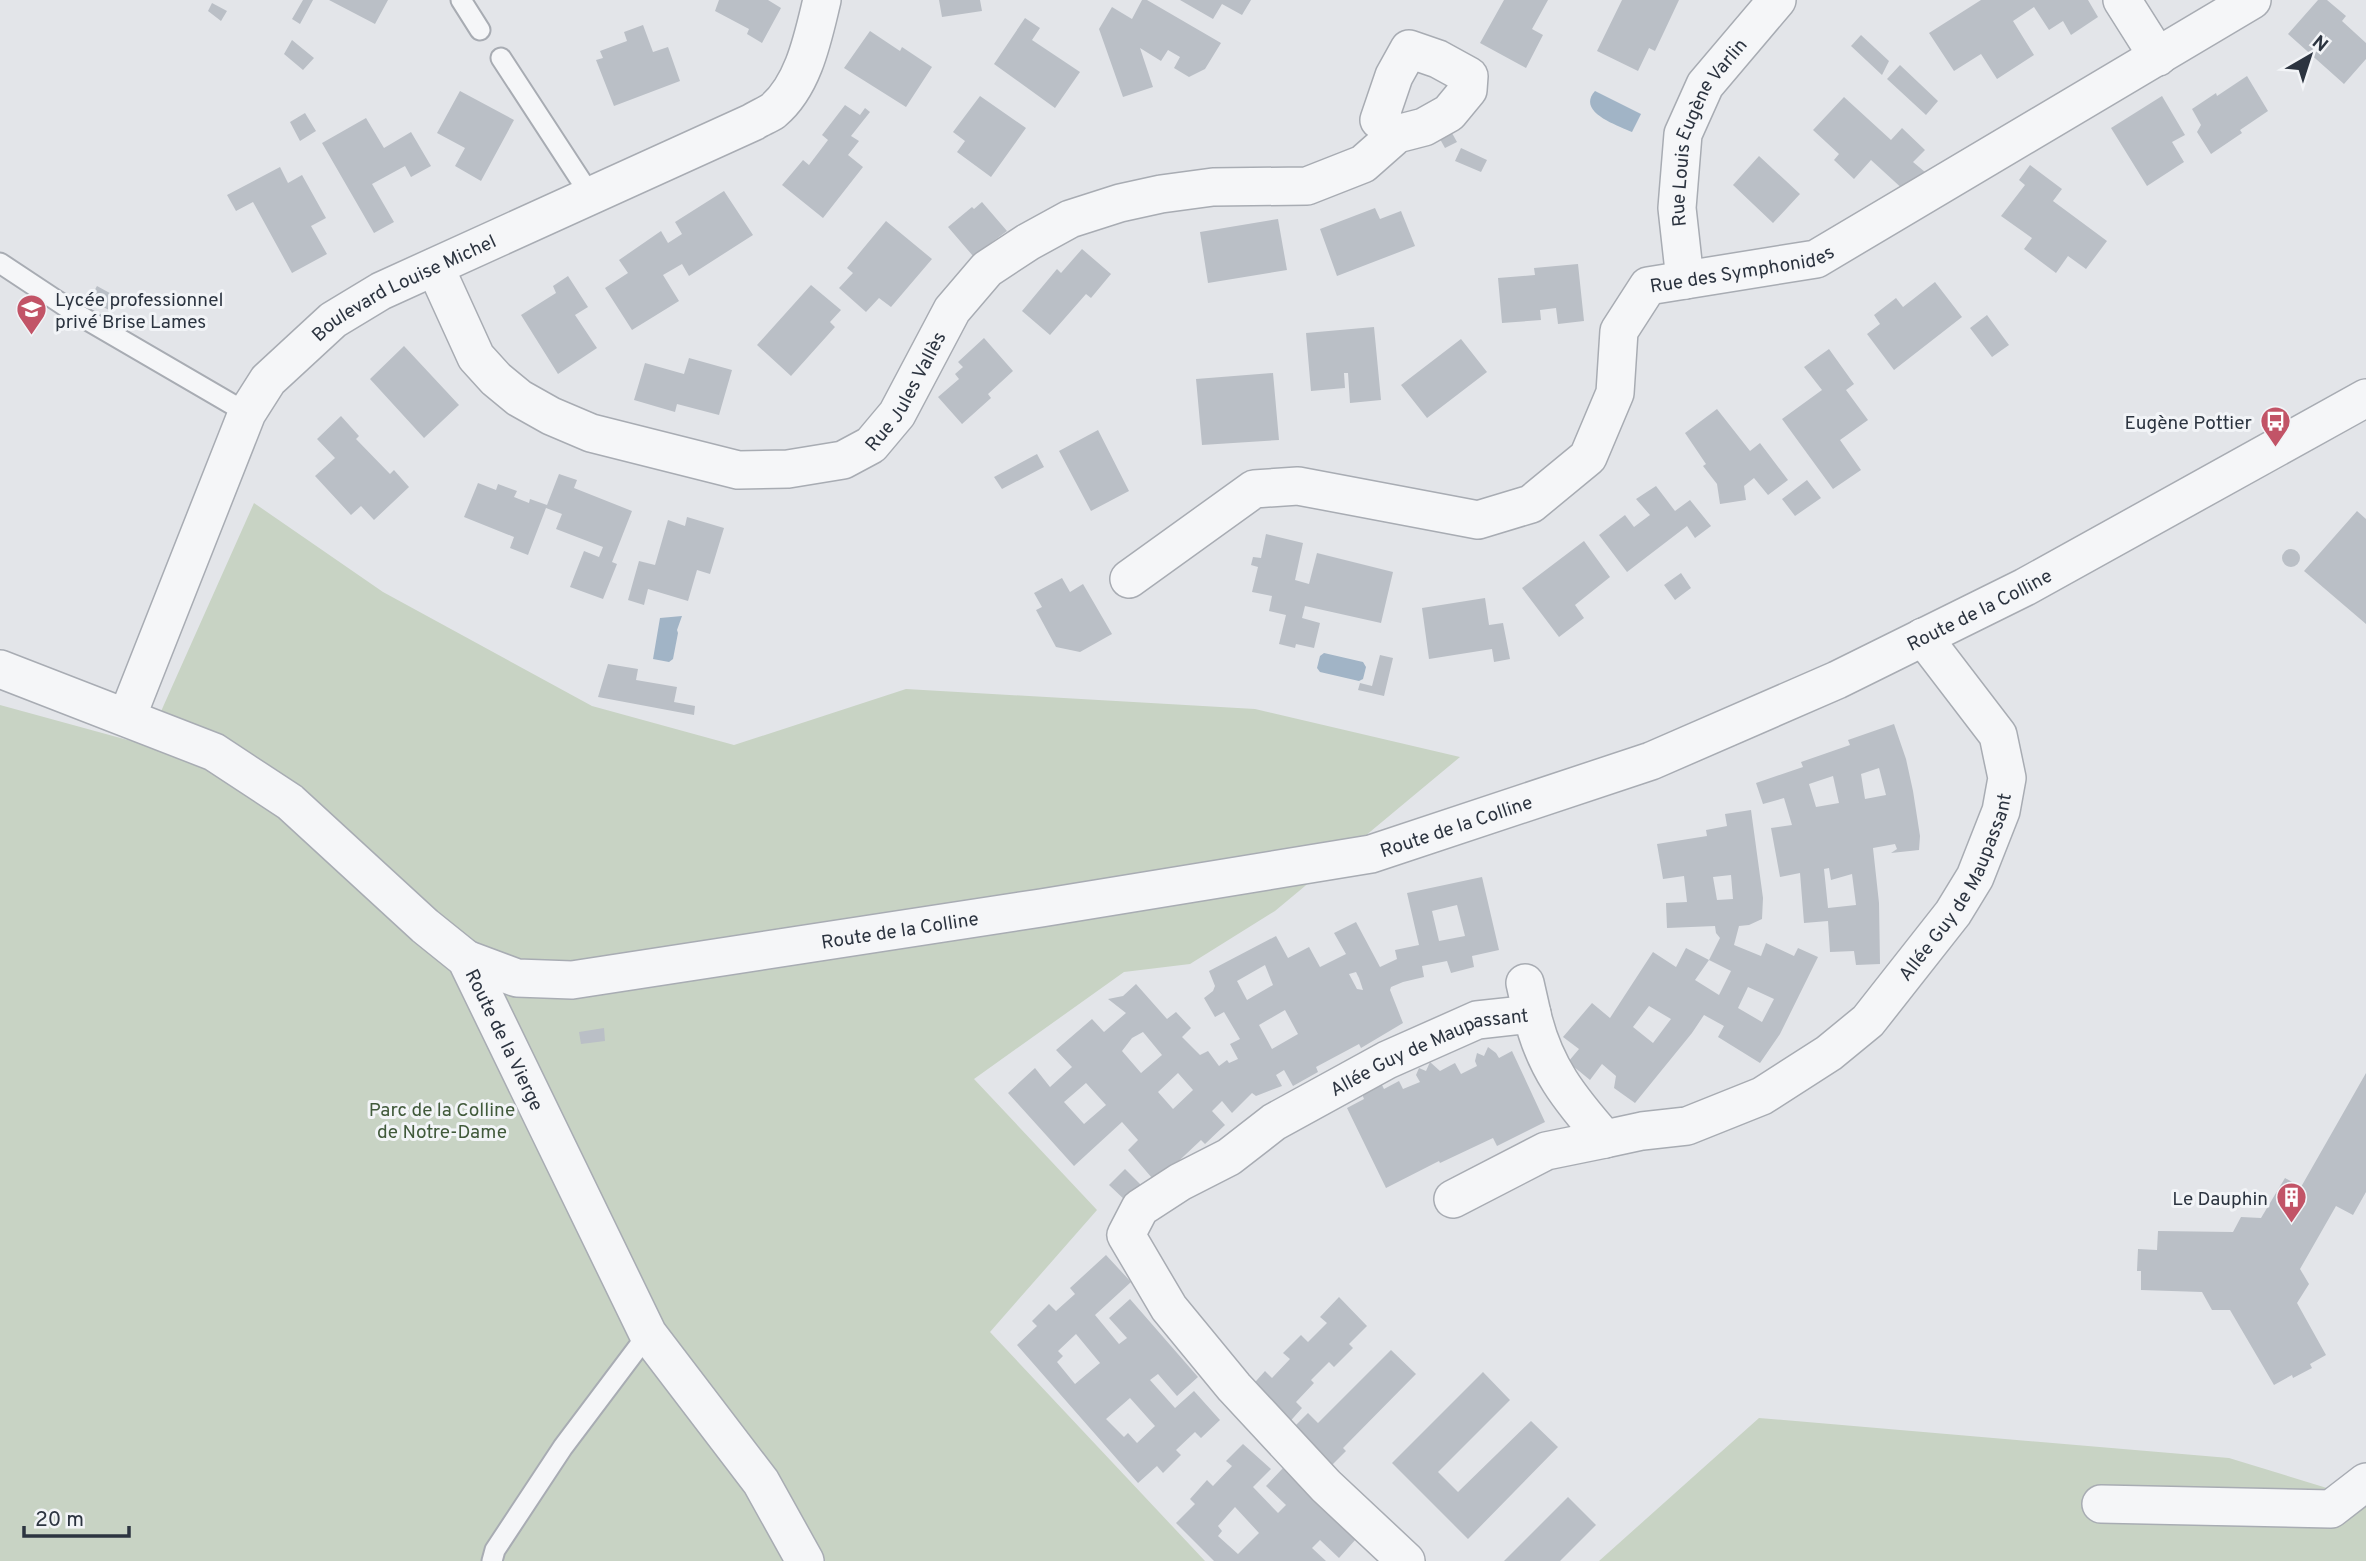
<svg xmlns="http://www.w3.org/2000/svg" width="2366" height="1561" font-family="Overpass,sans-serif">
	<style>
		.green { fill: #c8d3c4 }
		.water { fill: #a1b4c6 }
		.building { fill: #babfc6; fill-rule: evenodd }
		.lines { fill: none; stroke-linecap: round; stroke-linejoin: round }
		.service-casing { stroke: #a8acb3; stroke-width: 23 }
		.minor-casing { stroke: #a8acb3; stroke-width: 40 }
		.service { stroke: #f5f6f8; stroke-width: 19 }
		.minor { stroke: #f5f6f8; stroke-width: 37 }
		.labels { text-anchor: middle; stroke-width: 6; stroke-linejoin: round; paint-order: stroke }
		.street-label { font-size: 19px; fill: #2c3440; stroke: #f2f4f7 }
		.poi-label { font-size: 19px; fill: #2c3440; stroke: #f2f4f7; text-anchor: end }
		.park-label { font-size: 19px; fill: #415a3b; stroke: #f2f4f7 }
	</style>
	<rect width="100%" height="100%" fill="#e3e5e9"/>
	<path class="green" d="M 254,503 L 383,592 L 592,706 L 734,745 L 906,689 L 1255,709 L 1460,757 L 1275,911 L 1190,964 L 1124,972 L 974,1079 L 1097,1210 L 990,1332 L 1205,1561 L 0,1561 L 0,705 L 146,745 Z
		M 1759,1418 L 2229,1458 L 2366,1500 L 2366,1561 L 1599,1561 Z"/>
	<path class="water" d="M 1595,91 L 1641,114 L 1632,132 C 1617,125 1576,112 1595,91 Z
		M 682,616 L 677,630 L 678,633 L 673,659 L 669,662 L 653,659 L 660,618 Z
		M 1324,653 L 1363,662 L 1366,667 L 1363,679 L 1359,681 L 1320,672 L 1317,668 L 1320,656 Z"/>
	<path class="building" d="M 303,0 L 313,0 L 300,24 L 292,19 Z
		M 329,0 L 388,0 L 375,24 Z
		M 719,0 L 768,0 L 781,8 L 762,43 L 747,34 L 749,29 L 715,11 Z
		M 939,0 L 980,0 L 982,11 L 942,17 Z
		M 1142,0 L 1147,0 L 1221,43 L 1205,69 L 1189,77 L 1174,68 L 1180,57 L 1168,50 L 1161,61 L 1140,48 L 1153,87 L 1123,97 L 1099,29 L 1112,7 L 1132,19 Z
		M 1180,0 L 1251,0 L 1242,15 L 1222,4 L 1213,19 Z
		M 1504,0 L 1548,0 L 1532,29 L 1543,35 L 1526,68 L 1480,43 Z
		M 1622,0 L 1679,0 L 1655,51 L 1649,48 L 1638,71 L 1597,51 Z
		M 1981,0 L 2088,0 L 2098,17 L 2071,35 L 2063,21 L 2049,30 L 2034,7 L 2013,21 L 2034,55 L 1997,79 L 1981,54 L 1954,71 L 1929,33 Z
		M 2318,0 L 2327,0 L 2346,16 L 2342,21 L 2366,43 L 2366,59 L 2344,84 L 2288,34 Z
		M 212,3 L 227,11 L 221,21 L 208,11 Z
		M 1025,18 L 1040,28 L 1032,40 L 1080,72 L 1055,108 L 994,64 Z
		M 643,25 L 653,52 L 668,47 L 680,81 L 614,106 L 596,60 L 603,58 L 600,51 L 627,41 L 624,32 Z
		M 870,31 L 900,51 L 902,47 L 932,67 L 906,107 L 844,68 Z
		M 1861,35 L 1889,61 L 1882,75 L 1851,46 Z
		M 292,40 L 314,58 L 303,70 L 284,54 Z
		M 1900,65 L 1938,101 L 1926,115 L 1887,79 Z
		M 2247,76 L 2268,111 L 2240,130 L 2242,133 L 2211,154 L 2197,132 L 2201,125 L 2192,109 L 2216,93 L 2217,96 Z
		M 460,91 L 514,120 L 481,181 L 455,166 L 465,148 L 437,133 Z
		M 980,96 L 1026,128 L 991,177 L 957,152 L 965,141 L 953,132 Z
		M 2162,96 L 2185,135 L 2172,142 L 2184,162 L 2147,186 L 2111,128 Z
		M 1844,97 L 1891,140 L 1902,128 L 1925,150 L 1913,162 L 1925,172 L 1906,192 L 1871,160 L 1854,179 L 1834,160 L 1839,154 L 1813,130 Z
		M 845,105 L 860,115 L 865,108 L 870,112 L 851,136 L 859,141 L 848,155 L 863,167 L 823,218 L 782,185 L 803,160 L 809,165 L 828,140 L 822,135 Z
		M 305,113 L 316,131 L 300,141 L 290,122 Z
		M 366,118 L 384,148 L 411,132 L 431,166 L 411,177 L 405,166 L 372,184 L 394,222 L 374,233 L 322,143 Z
		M 1448,126 L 1457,142 L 1445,148 L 1436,132 Z
		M 1461,148 L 1487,160 L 1481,172 L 1455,161 Z
		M 1759,156 L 1800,194 L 1773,223 L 1733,185 Z
		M 2030,165 L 2062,189 L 2053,201 L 2107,241 L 2086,269 L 2068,256 L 2056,273 L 2024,249 L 2032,238 L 2001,216 L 2025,185 L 2019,180 Z
		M 280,167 L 288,183 L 302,175 L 326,218 L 311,226 L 327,254 L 292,273 L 253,202 L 236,211 L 227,195 Z
		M 724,191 L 753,235 L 689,276 L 682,264 L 663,275 L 679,301 L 632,330 L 605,288 L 628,273 L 619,260 L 661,231 L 668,243 L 682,234 L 675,222 Z
		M 982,202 L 1007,231 L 973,256 L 948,227 L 972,207 L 974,209 Z
		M 1375,208 L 1380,219 L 1401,211 L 1415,246 L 1337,276 L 1320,229 Z
		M 1278,219 L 1287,270 L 1208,283 L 1200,232 Z
		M 886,221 L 932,259 L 891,307 L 879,298 L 866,312 L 839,288 L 853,273 L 847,268 Z
		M 1082,249 L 1111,274 L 1091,298 L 1086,294 L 1050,335 L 1022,311 L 1057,269 L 1061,273 Z
		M 1578,264 L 1584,321 L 1558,324 L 1556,308 L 1540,310 L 1541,320 L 1502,323 L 1498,278 L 1535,275 L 1534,268 Z
		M 568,276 L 588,307 L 575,315 L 597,348 L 558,374 L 521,315 L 556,293 L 553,286 Z
		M 1935,282 L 1962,317 L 1894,370 L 1867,334 L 1880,324 L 1874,315 L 1896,298 L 1903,307 Z
		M 811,285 L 841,310 L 830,322 L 835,327 L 791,376 L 757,345 Z
		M 97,286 L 117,297 L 109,310 L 89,300 Z
		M 1987,315 L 2009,345 L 1992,357 L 1970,328 Z
		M 1374,327 L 1381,400 L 1350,403 L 1348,373 L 1344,373 L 1345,388 L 1311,391 L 1306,333 Z
		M 984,338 L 1013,371 L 988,394 L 991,398 L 962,424 L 938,397 L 959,379 L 955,374 L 963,367 L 958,362 Z
		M 1461,339 L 1487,372 L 1427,418 L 1401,385 Z
		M 404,346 L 459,405 L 424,438 L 370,379 Z
		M 1829,349 L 1854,384 L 1846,390 L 1868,420 L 1840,440 L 1861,470 L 1833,489 L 1782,419 L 1822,390 L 1804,367 Z
		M 689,358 L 732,370 L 719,415 L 677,404 L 675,412 L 634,400 L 645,363 L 684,374 Z
		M 1273,373 L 1279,440 L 1202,445 L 1196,379 Z
		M 1717,409 L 1750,451 L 1760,443 L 1788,480 L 1768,495 L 1754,478 L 1744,486 L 1746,500 L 1720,504 L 1717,484 L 1703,466 L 1706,464 L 1685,433 Z
		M 341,416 L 359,436 L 356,439 L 390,474 L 394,470 L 409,487 L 374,520 L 361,506 L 351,515 L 315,476 L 335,458 L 317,439 Z
		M 1098,430 L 1129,491 L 1091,511 L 1059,451 Z
		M 1037,454 L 1044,467 L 1002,489 L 994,477 Z
		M 559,474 L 577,480 L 574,488 L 632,511 L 612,562 L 617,564 L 603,599 L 570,587 L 584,551 L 599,557 L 603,547 L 556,529 L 562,514 L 546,508 L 528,555 L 510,548 L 514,537 L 464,517 L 478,483 L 496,490 L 498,484 L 517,491 L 514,497 L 529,503 L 530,499 L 547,505 Z
		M 1807,480 L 1821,498 L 1795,516 L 1782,499 Z
		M 1656,486 L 1675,511 L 1690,500 L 1711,526 L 1695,538 L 1687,526 L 1627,572 L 1599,535 L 1625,515 L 1634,527 L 1650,515 L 1636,499 Z
		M 2357,511 L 2366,519 L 2366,624 L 2304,571 Z
		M 687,517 L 724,528 L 710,574 L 697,570 L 688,601 L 648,589 L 644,605 L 628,600 L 639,561 L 655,565 L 668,520 L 685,526 Z
		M 1266,534 L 1303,543 L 1295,580 L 1309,584 L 1317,553 L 1393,572 L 1381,623 L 1305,606 L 1302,618 L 1320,623 L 1314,648 L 1296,644 L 1295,648 L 1279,644 L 1286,615 L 1269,611 L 1272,596 L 1252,592 L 1258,567 L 1251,565 L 1253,557 L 1261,558 Z
		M 1584,541 L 1610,577 L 1575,605 L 1584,618 L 1559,637 L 1522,588 Z
		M2282 558a9 9 0 1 1 18 0a9 9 0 1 1-18 0Z
		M 1681,573 L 1691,588 L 1675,600 L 1664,585 Z
		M 1062,578 L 1070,592 L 1083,584 L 1112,634 L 1080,652 L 1056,647 L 1036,610 L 1042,607 L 1034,593 Z
		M 1485,598 L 1489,625 L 1503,623 L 1510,659 L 1494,662 L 1492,649 L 1429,659 L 1422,608 Z
		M 1380,655 L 1393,658 L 1384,696 L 1358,690 L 1360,683 L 1372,686 Z
		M 608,664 L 638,669 L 636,680 L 677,687 L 674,702 L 695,706 L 694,715 L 598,697 Z
		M 1894,724 L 1906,759 L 1913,791 L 1920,836 L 1919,850 L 1891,853 L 1897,849 L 1895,844 L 1873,848 L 1879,903 L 1880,964 L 1856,965 L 1854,951 L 1830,952 L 1828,921 L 1804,923 L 1800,873 L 1780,877 L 1771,828 L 1792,825 L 1784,798 L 1763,804 L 1756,783 L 1803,767 L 1801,762 L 1850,745 L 1848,740 ZM 1879,768 L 1886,795 L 1865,799 L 1861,774 ZM 1833,776 L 1839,803 L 1816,807 L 1809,784 ZM 1829,868 L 1831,880 L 1852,874 L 1856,905 L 1828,908 L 1824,869 Z
		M 1751,810 L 1763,898 L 1762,919 L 1749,925 L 1739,926 L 1734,945 L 1761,956 L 1766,943 L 1794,956 L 1798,948 L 1818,957 L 1780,1034 L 1760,1063 L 1718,1037 L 1724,1026 L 1704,1015 L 1692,1033 L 1635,1103 L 1614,1088 L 1616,1076 L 1602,1064 L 1590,1080 L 1568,1062 L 1579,1049 L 1563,1037 L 1592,1003 L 1610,1018 L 1653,952 L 1676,967 L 1686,948 L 1709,960 L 1695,980 L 1719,995 L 1731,971 L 1709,960 L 1720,938 L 1716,933 L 1715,926 L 1667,928 L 1666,903 L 1687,902 L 1684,876 L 1663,879 L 1657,844 L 1707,836 L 1706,830 L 1727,826 L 1725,814 ZM 1731,875 L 1733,899 L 1717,900 L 1713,877 ZM 1748,987 L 1774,999 L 1762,1022 L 1738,1008 ZM 1649,1006 L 1671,1019 L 1653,1043 L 1633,1027 Z
		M 1482,877 L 1499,950 L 1472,956 L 1474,967 L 1451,973 L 1447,961 L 1422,966 L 1424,977 L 1403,982 L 1391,987 L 1390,990 L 1403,1023 L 1361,1048 L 1359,1044 L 1316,1067 L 1318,1072 L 1293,1086 L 1284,1070 L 1276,1075 L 1282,1086 L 1256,1096 L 1252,1093 L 1232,1113 L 1222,1101 L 1212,1111 L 1225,1125 L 1205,1144 L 1201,1140 L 1167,1172 L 1158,1185 L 1128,1150 L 1138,1140 L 1122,1122 L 1074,1166 L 1008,1093 L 1035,1068 L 1050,1087 L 1072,1067 L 1056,1050 L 1092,1019 L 1104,1032 L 1126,1013 L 1108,999 L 1123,996 L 1136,984 L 1167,1019 L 1176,1012 L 1191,1028 L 1182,1037 L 1200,1055 L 1208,1051 L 1219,1066 L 1227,1060 L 1229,1063 L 1238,1059 L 1230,1044 L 1240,1039 L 1224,1012 L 1215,1017 L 1204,998 L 1213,991 L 1215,986 L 1209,971 L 1276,936 L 1288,958 L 1309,947 L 1320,967 L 1346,954 L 1334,933 L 1356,922 L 1380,967 L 1397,959 L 1395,950 L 1419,945 L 1407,893 ZM 1457,905 L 1465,936 L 1439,941 L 1432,911 ZM 1265,965 L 1273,985 L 1247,1000 L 1237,981 ZM 1356,972 L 1359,978 L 1363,990 L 1357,989 L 1349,974 ZM 1285,1010 L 1298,1034 L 1272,1049 L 1259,1025 ZM 1143,1032 L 1162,1055 L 1141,1073 L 1122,1051 L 1132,1038 ZM 1178,1073 L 1193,1090 L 1173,1109 L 1158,1092 ZM 1086,1083 L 1106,1105 L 1084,1124 L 1064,1102 Z
		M 604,1028 L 605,1041 L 581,1044 L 579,1032 Z
		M 1488,1047 L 1496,1053 L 1499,1058 L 1512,1051 L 1545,1122 L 1497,1146 L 1493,1138 L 1440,1163 L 1439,1161 L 1386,1188 L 1347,1108 L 1364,1099 L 1362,1094 L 1363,1086 L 1372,1090 L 1374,1080 L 1381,1083 L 1384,1089 L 1399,1081 L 1403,1089 L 1420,1082 L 1416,1075 L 1419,1068 L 1426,1071 L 1430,1062 L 1440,1071 L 1455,1063 L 1461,1074 L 1477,1066 L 1475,1061 L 1477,1053 L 1484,1056 Z
		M 2366,1073 L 2366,1192 L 2353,1215 L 2336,1206 L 2300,1269 L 2309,1284 L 2297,1303 L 2326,1355 L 2310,1364 L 2312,1368 L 2293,1378 L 2292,1375 L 2274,1385 L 2230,1310 L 2212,1310 L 2202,1292 L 2141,1290 L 2141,1271 L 2137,1271 L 2138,1249 L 2157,1250 L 2158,1231 L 2233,1232 L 2241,1217 L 2261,1218 L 2285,1178 L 2301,1187 Z
		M 1125,1169 L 1142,1186 L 1127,1202 L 1109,1185 Z
		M 1106,1255 L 1131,1282 L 1095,1315 L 1119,1344 L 1127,1338 L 1109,1318 L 1130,1299 L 1198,1377 L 1177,1396 L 1158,1374 L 1150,1380 L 1175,1408 L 1194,1391 L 1220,1420 L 1201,1438 L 1195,1432 L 1176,1450 L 1181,1455 L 1163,1473 L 1157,1466 L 1138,1483 L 1017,1345 L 1037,1326 L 1032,1321 L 1049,1304 L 1056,1311 L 1075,1294 L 1070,1288 ZM 1076,1334 L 1100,1363 L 1075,1384 L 1057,1362 L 1063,1356 L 1058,1351 ZM 1130,1398 L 1155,1426 L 1137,1443 L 1128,1433 L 1124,1437 L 1106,1419 Z
		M 1339,1297 L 1367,1326 L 1349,1344 L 1353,1348 L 1334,1367 L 1329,1362 L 1311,1380 L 1314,1383 L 1296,1402 L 1302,1408 L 1286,1426 L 1249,1389 L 1265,1371 L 1272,1378 L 1290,1359 L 1283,1353 L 1301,1335 L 1308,1342 L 1327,1323 L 1320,1317 Z
		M 1391,1350 L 1416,1374 L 1343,1448 L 1346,1451 L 1328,1469 L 1290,1431 L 1308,1413 L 1318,1423 Z
		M 1483,1372 L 1510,1400 L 1438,1472 L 1458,1492 L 1531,1421 L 1558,1447 L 1468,1539 L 1392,1463 Z
		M 1243,1444 L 1271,1469 L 1253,1487 L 1278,1513 L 1286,1505 L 1266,1486 L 1283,1468 L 1356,1539 L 1339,1558 L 1320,1540 L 1312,1548 L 1326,1561 L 1214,1561 L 1176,1523 L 1195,1504 L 1190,1499 L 1207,1480 L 1213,1486 L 1232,1466 L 1226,1461 ZM 1235,1507 L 1259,1533 L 1238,1554 L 1218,1536 L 1222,1531 L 1218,1526 Z
		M 1568,1497 L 1596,1525 L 1560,1561 L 1504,1561 Z"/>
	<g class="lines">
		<defs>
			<path id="service" d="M 461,0 L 480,30
				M 501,58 L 591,196
				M 0,263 L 77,314 L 247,413
				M 492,1561 L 495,1550 L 563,1447 L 648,1334"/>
			<g id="minor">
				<path d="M 2122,0 L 2158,57"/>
				<path id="s1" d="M 435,267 L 476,357 L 496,379 L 519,398 L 551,416 L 591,433 L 738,470 L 788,469 L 843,460 L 871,445 L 897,414 L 952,310 L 987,269 L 1028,242 L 1070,219 L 1120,203 L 1161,194 L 1213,187 L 1307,186 L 1363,164 L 1397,134 L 1424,127 L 1449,113 L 1468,90 L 1469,76 L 1438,59 L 1409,49 L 1394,76 L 1379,120 L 1397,134"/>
				<path id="s2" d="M 1685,280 L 1677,208 L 1683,134 L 1705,85 L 1777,0"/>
				<path id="s3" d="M 1129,579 L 1254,489 L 1298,486 L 1478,520 L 1531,504 L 1588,457 L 1615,393 L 1619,331 L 1648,286 L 1816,259 L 2252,0"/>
				<path id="s4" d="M 0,669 L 214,752 L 290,802 L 425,926 L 466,959 L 648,1334 L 761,1482 L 805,1561"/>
				<path id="s5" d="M 127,717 L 247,413 L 268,380 L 333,320 L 381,291 L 753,122 C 759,118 767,115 773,111 C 804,85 813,37 822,0"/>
				<path id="s6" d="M 466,959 L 517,978 L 572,980 L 1041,908 L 1371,854 L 1651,761 L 1837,680 L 2025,587 L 2366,398"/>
				<path d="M 1525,983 L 1532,1014"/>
				<path d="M 1453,1199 L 1546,1151 L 1605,1139"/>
				<path d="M 2101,1504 L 2331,1509 L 2366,1482"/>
				<path id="s7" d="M 1406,1561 L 1326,1486 L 1234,1387 L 1169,1308 L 1126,1235 L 1140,1208 L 1180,1182 L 1229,1157 L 1274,1122 L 1387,1060 L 1477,1020 L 1532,1014 C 1544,1067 1570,1099 1605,1139 L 1642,1131 L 1687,1126 L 1762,1096 L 1829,1053 L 1868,1021 L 1953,913 L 1975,877 L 2001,811 L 2007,778 L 1998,735 L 1923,637"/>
			</g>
		</defs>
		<use href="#service" class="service-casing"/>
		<use href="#minor" class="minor-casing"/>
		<use href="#service" class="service"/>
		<use href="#minor" class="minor"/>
	</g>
	<defs>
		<symbol id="school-pin" viewBox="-11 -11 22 30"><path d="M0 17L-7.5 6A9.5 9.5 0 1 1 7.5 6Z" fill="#c25467" stroke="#f2f4f7"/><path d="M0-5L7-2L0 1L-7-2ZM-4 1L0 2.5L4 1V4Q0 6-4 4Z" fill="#fff"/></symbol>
		<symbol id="bus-pin" viewBox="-11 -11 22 30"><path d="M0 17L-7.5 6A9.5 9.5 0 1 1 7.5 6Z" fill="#c25467" stroke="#f2f4f7"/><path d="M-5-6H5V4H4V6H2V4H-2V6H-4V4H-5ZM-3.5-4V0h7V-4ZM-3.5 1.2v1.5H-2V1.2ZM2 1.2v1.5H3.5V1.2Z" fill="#fff"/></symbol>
		<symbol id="building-pin" viewBox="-11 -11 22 30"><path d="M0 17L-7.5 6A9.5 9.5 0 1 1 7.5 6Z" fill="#c25467" stroke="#f2f4f7"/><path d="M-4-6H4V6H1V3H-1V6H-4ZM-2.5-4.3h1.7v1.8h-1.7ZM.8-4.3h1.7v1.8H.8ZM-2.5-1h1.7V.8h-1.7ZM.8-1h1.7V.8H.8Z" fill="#fff"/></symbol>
	</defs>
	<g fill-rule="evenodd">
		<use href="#school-pin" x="14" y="292" width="35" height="47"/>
		<use href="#bus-pin" x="2258" y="404" width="35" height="47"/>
		<use href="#building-pin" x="2274" y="1180" width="35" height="47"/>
	</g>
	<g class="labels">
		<g class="street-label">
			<text dy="7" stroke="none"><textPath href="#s2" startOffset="156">Rue Louis Eugène Varlin</textPath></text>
			<text dy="7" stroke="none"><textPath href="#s3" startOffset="791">Rue des Symphonides</textPath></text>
			<text dy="7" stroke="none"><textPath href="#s5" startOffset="532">Boulevard Louise Michel</textPath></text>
			<text dy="7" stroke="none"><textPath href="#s1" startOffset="592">Rue Jules Vallès</textPath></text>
			<text dy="7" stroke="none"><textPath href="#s6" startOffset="1575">Route de la Colline</textPath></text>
			<text dy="7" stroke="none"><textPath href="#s6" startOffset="1008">Route de la Colline</textPath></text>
			<text dy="7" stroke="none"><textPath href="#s7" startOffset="1507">Allée Guy de Maupassant</textPath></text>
			<text dy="7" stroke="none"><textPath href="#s6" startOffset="441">Route de la Colline</textPath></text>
			<text dy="7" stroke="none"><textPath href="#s4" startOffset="646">Route de la Vierge</textPath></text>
			<text dy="7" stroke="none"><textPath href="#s7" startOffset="794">Allée Guy de Maupassant</textPath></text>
		</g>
		<g class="poi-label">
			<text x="55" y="306" text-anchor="start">Lycée professionnel<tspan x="55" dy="22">privé Brise Lames</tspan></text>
			<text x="2252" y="429">Eugène Pottier</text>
			<text x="2268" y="1205">Le Dauphin</text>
		</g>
		<g class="park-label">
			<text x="442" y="1116">Parc de la Colline<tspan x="442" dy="22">de Notre-Dame</tspan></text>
		</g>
	</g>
	<g transform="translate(2310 56) rotate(39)" stroke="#f2f4f7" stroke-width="5" paint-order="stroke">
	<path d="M0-5L12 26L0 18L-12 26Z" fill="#2c3440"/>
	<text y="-10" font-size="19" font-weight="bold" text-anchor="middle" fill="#2c3440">N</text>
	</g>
	<path d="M24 1526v10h105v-10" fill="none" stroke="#2c3440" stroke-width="3.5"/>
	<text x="35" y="1526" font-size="21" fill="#2c3440" stroke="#f2f4f7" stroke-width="5" paint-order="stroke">20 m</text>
</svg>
